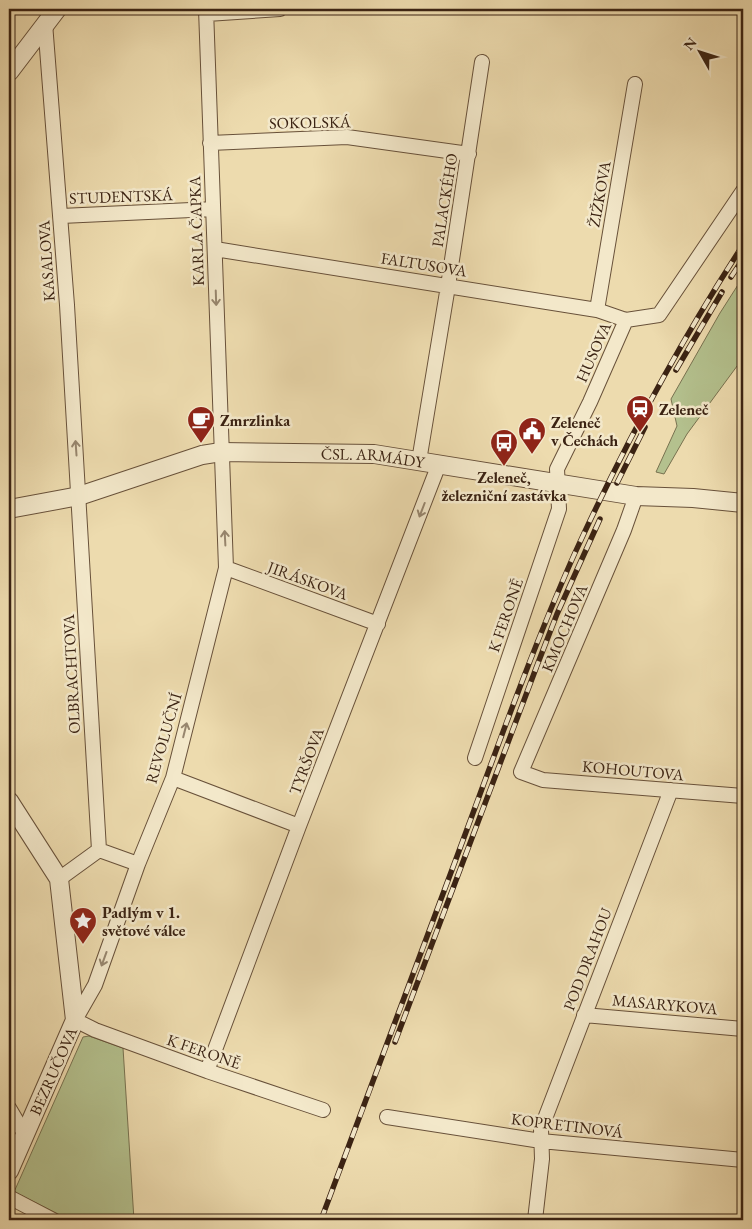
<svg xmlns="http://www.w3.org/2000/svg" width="752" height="1229" font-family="'EB Garamond',serif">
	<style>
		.green { fill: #b4c18e; stroke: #787250 }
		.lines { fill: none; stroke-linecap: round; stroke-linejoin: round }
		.minor-casing { stroke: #68513a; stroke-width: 16 }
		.tertiary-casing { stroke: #68513a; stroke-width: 20 }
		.minor { stroke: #f3e8ca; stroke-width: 14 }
		.tertiary { stroke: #f3e8ca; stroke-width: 18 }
		.rail-casing { stroke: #3b2313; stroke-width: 5.5 }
		.rail { stroke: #f3e8ca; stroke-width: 4; stroke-dasharray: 11; stroke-linecap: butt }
		.oneway { stroke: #97866e }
		.labels { text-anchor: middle; stroke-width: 5; stroke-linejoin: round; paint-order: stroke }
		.street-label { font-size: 16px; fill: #3b2313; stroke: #f3e8ca }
		.poi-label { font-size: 16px; font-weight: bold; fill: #3b2313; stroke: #f3e8ca; text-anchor: start }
	</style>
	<rect width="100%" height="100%" fill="#eddbae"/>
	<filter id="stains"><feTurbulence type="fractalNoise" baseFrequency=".004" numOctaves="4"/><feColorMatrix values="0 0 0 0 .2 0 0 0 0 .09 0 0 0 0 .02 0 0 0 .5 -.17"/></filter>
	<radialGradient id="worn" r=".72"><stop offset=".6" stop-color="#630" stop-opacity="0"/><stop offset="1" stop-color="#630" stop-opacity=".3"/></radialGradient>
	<path class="green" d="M 743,277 L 743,358 L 687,434 L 664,474 L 656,472 L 677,426 L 671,399 L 720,313 Z
		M 89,1036 L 123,1048 L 134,1220 L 70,1220 L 14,1192 L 83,1037 Z"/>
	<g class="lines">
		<defs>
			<path id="minor" d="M 206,9 L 226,568 L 173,778 L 138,864 L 95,985 L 75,1020 L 95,1030 L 207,1071 L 323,1110
				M 207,14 L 280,9
				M 45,23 L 67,305 L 99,850
				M 210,143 L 347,137 L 469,154
				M 61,216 L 213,209
				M 215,249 L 597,310 L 626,320 L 659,315 L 743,191
				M 597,310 L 635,84
				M 419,461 L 448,286 L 482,62
				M 636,496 L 624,530 L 521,772 L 543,780 L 743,796
				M 226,568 L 378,624
				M 475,758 L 559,509 L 557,469 L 590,402 L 626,320
				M 173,778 L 299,826
				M 59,879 L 99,850 L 138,864
				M 584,1015 L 743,1029
				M 207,1071 L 299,826 L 439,464
				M 9,1108 L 25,1135
				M 387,1117 L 541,1141 L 743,1160
				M 9,1197 L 53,1220
				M 535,1220 L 542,1159 L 541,1129 L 671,790"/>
			<g id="tertiary">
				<path d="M 9,72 L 57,9"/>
				<path id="s1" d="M 9,509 L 79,496 L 202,455 L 221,452 L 374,454 L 636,496 L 693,498 L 743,503"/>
				<path d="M 9,801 L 59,879 L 75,1020 L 9,1171"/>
			</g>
		</defs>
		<use href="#minor" class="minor-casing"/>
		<use href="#tertiary" class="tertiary-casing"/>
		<use href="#minor" class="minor"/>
		<use href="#tertiary" class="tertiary"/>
		<defs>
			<path id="rail" d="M 731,277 L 743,259
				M 676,370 L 722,292
				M 617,483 L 645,427
				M 395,1042 L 538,663 L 557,614 L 600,519
				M 321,1220 C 366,1100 411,980 456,859 C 494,757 530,654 574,555 C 623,448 679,343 743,245"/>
		</defs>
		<use href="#rail" class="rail-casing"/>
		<use href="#rail" class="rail"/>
	</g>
	<defs><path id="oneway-shaft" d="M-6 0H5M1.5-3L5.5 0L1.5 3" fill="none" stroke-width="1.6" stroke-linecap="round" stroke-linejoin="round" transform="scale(1.25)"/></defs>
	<g class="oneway">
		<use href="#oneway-shaft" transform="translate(216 298) rotate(88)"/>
		<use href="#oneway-shaft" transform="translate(76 448) rotate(-94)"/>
		<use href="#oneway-shaft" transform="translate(422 510) rotate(111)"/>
		<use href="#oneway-shaft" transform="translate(225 538) rotate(-93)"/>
		<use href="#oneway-shaft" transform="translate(185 730) rotate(-76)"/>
		<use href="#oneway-shaft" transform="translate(104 959) rotate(110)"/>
	</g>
	<defs>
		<symbol id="station-pin" viewBox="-11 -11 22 30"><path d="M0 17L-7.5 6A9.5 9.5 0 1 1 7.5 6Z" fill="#8f2418" stroke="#f3e8ca"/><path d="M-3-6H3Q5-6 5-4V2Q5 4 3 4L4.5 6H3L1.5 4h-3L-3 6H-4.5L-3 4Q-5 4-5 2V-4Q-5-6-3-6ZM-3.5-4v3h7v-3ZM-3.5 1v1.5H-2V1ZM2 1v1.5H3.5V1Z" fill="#fff"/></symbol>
		<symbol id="cafe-pin" viewBox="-11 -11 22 30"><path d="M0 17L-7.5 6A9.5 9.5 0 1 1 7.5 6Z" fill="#8f2418" stroke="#f3e8ca"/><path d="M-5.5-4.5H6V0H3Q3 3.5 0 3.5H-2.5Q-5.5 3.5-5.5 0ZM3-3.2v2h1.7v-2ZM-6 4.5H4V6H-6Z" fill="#fff"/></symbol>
		<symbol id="civic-pin" viewBox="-11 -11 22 30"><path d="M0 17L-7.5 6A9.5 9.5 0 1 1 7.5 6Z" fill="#8f2418" stroke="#f3e8ca"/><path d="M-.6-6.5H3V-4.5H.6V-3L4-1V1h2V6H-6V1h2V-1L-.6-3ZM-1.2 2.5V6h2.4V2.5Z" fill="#fff"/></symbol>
		<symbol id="bus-pin" viewBox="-11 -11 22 30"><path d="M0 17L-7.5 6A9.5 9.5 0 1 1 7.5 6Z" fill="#8f2418" stroke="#f3e8ca"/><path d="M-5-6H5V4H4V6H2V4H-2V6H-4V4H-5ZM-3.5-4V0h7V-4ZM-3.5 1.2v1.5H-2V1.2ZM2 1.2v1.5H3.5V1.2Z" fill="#fff"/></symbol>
		<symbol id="sight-pin" viewBox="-11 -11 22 30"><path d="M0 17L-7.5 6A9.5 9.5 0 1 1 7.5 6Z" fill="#8f2418" stroke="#f3e8ca"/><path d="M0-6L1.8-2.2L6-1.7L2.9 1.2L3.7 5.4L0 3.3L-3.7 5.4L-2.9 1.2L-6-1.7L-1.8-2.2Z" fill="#fff"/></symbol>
	</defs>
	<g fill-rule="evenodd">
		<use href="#station-pin" x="624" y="393" width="32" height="43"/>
		<use href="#cafe-pin" x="185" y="404" width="32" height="43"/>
		<use href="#civic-pin" x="516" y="415" width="32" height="43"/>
		<use href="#bus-pin" x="488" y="427" width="32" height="43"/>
		<use href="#sight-pin" x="67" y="905" width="32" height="43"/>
	</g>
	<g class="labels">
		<g class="street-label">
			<text transform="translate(310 122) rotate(-1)" y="6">SOKOLSKÁ</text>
			<text transform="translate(599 194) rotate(-80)" y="6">ŽIŽKOVA</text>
			<text transform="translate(121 196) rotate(-2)" y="6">STUDENTSKÁ</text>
			<text transform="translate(444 200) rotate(-81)" y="6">PALACKÉHO</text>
			<text transform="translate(196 231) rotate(-92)" y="6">KARLA ČAPKA</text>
			<text transform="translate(46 261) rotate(-94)" y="6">KASALOVA</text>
			<text transform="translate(424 264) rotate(9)" y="6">FALTUSOVA</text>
			<text transform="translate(593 352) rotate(-66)" y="6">HUSOVA</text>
			<text dy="6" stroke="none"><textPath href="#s1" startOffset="372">ČSL. ARMÁDY</textPath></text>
			<text transform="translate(308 580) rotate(20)" y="6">JIRÁSKOVA</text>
			<text transform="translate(505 615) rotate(-71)" y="6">K FERONĚ</text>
			<text transform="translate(564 628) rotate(-67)" y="6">KMOCHOVA</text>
			<text transform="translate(71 674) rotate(-93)" y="6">OLBRACHTOVA</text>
			<text transform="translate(163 738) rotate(-74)" y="6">REVOLUČNÍ</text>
			<text transform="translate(306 761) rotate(-69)" y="6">TYRŠOVA</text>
			<text transform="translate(633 770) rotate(5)" y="6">KOHOUTOVA</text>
			<text transform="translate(587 959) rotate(-69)" y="6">POD DRAHOU</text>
			<text transform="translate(665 1004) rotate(5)" y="6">MASARYKOVA</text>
			<text transform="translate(204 1051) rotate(19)" y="6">K FERONĚ</text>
			<text transform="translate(53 1071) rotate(-66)" y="6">BEZRUČOVA</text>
			<text transform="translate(567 1125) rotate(7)" y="6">KOPRETINOVÁ</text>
		</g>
		<g class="poi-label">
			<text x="659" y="415">Zeleneč</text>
			<text x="220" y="426">Zmrzlinka</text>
			<text x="551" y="428">Zeleneč<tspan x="551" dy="18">v Čechách</tspan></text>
			<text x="504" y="483" text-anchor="middle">Zeleneč,<tspan x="504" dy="18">železniční zastávka</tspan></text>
			<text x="102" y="918">Padlým v 1.<tspan x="102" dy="18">světové válce</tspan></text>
		</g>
	</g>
	<rect width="752" height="1229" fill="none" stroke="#eddbae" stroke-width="30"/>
	<rect x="10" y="10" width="732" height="1209" fill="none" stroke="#3b2313" stroke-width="2.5"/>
	<rect x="15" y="15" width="722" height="1199" fill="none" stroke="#3b2313"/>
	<g transform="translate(700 52) rotate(309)" stroke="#f3e8ca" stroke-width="4" paint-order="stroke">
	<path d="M0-4L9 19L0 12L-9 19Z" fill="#3b2313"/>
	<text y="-8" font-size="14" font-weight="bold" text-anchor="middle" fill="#3b2313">N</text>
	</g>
	<rect width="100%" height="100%" filter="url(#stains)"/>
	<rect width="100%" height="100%" fill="url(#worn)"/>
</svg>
